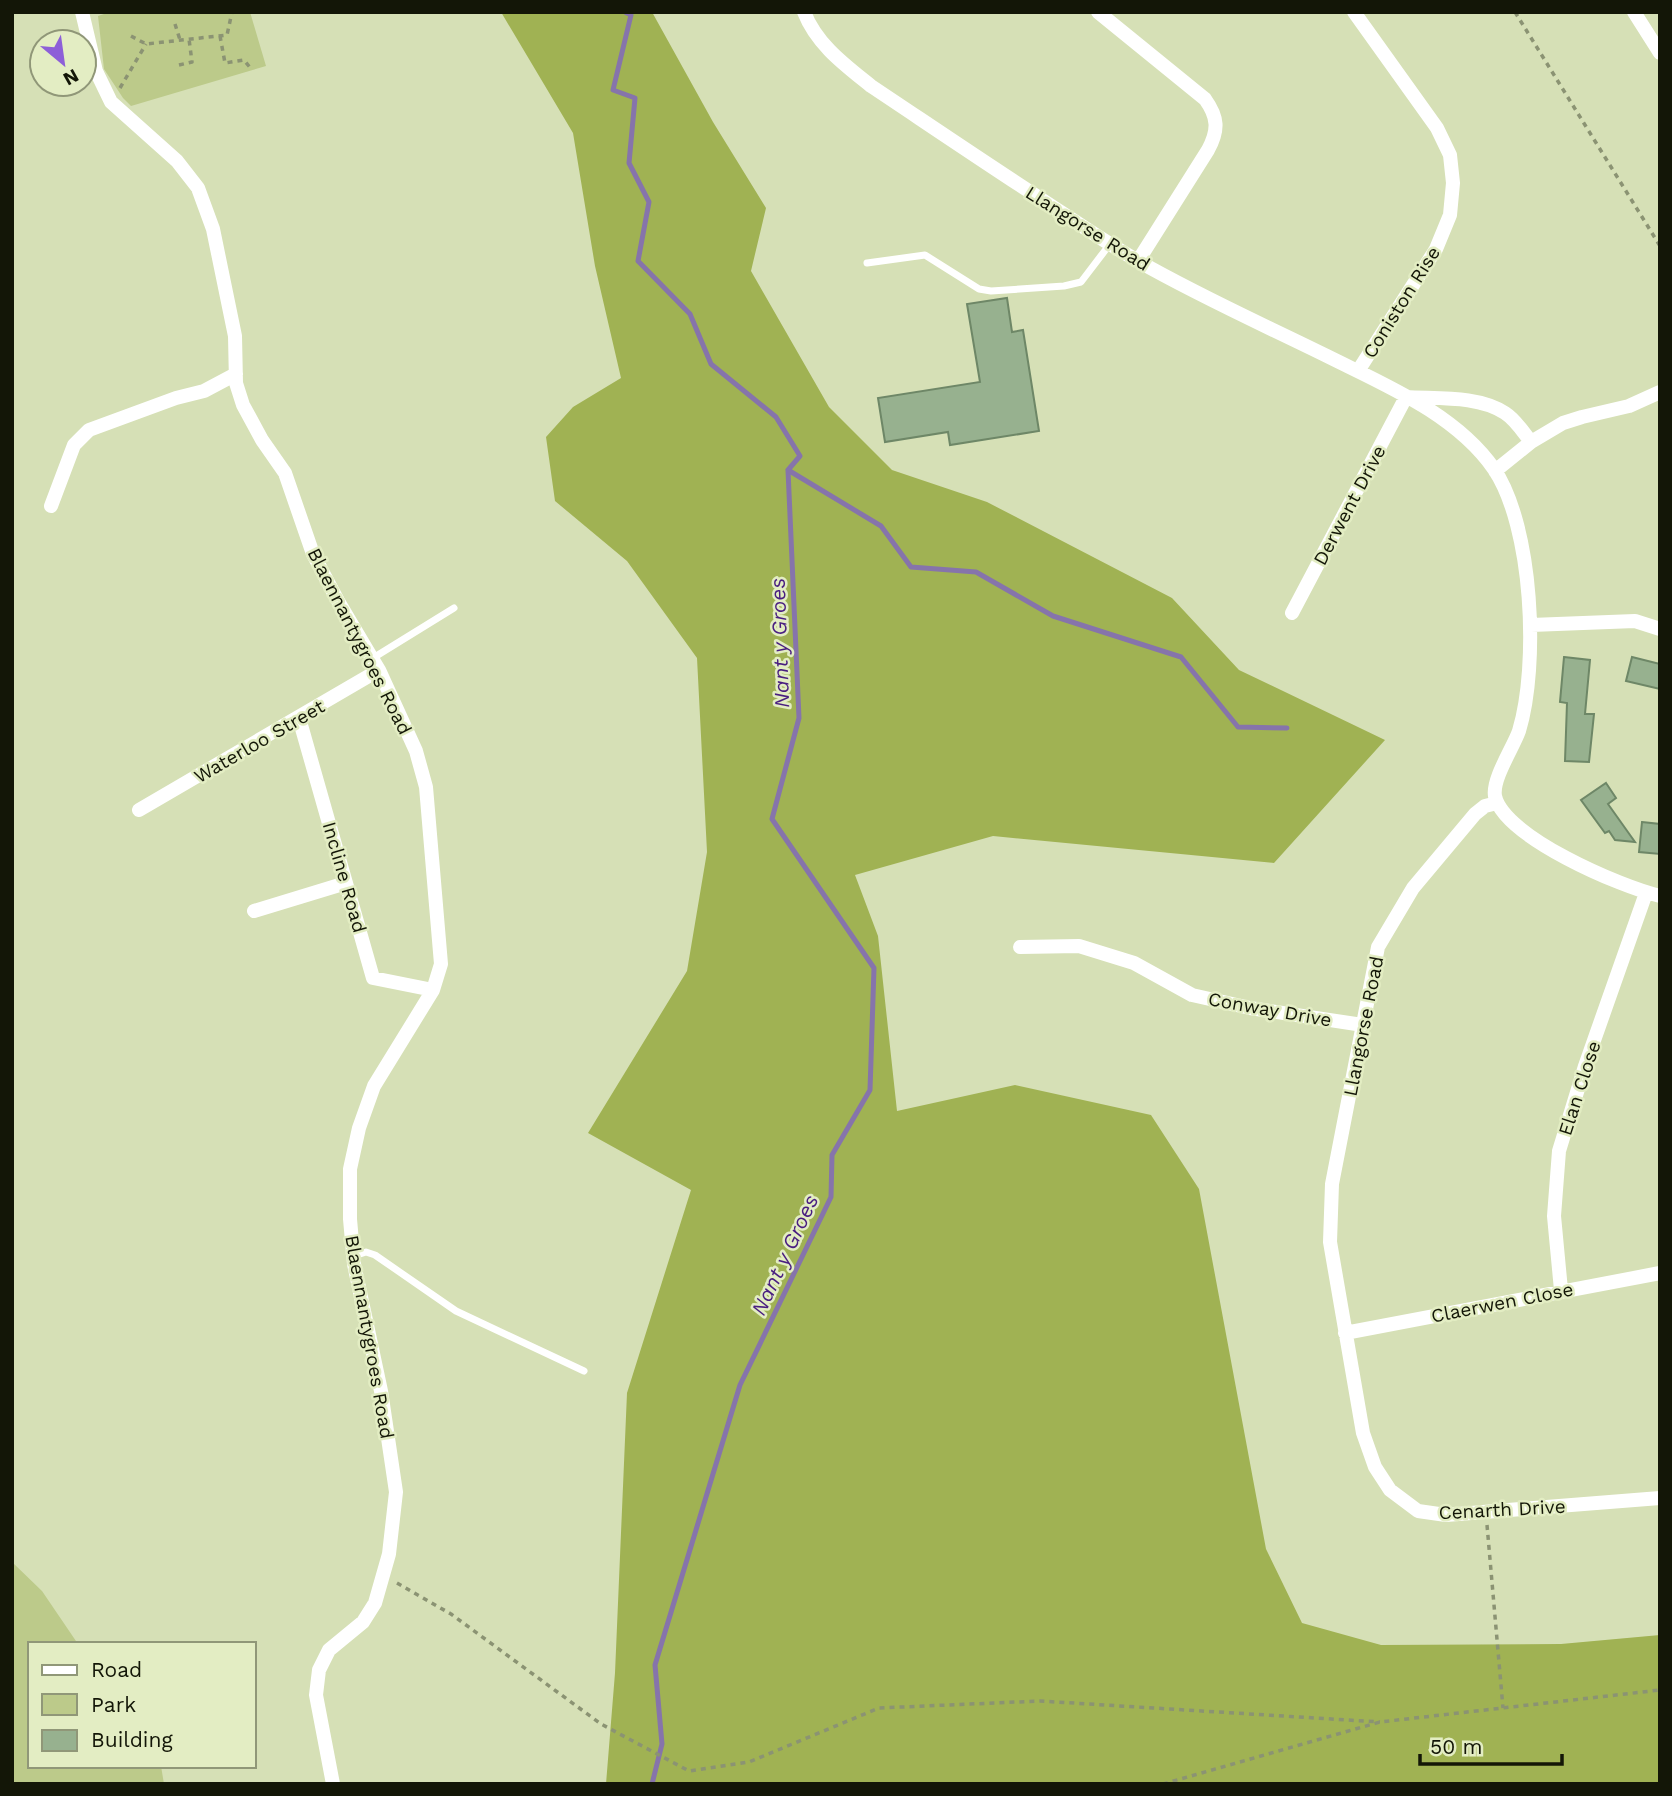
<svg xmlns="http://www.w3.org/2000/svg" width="1672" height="1796" font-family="'Work Sans',sans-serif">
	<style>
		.green { fill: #bcca8a }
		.forest { fill: #a0b253 }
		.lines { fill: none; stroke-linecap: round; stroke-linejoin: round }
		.stream { stroke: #8674ab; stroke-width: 5 }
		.building { fill: #97b18f; stroke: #6e8767; stroke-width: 2 }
		.path { stroke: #8b9373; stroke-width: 3.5; stroke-dasharray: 5 5; stroke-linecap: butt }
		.lane { stroke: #fff; stroke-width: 7 }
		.street { stroke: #fff; stroke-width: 14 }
		.labels { text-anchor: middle; stroke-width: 5; stroke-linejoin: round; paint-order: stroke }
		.street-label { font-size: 19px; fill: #131607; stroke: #e3edc3 }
		.water-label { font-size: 21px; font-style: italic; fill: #491e80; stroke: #e3edc3 }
	</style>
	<rect width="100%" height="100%" fill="#d6e0b6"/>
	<path class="green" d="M 110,12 L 250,12 L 266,66 L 131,106 L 123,98 L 104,69 L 98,16 Z
		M 12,1562 L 42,1591 L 78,1644 L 30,1644 L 30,1766 L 161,1766 L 164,1784 L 12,1784 Z"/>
	<path class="forest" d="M 501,12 L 652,12 L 713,122 L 766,208 L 751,271 L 829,407 L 892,470 L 987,502 L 1172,598 L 1239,670 L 1385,740 L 1274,863 L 993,836 L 855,875 L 878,936 L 897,1111 L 1015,1085 L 1151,1115 L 1199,1189 L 1266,1549 L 1302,1623 L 1381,1645 L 1561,1644 L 1660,1635 L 1660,1784 L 606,1784 L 615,1673 L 627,1393 L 691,1190 L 588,1133 L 687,971 L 707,852 L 697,658 L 627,561 L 555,501 L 546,437 L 573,407 L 621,378 L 595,266 L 573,133 Z"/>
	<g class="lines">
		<path class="stream" d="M 625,12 L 631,15 L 613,90 L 635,98 L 629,163 L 649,202 L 638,261 L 690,314 L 711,364 L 776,417 L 800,456 L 788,470 L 881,526 L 911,567 L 976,572 L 1053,616 L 1181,657 L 1238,727 L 1287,728
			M 652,1784 L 662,1744 L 655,1665 L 740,1385 L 831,1197 L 832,1155 L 870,1090 L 874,968 L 772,819 L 799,718 L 788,470"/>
	</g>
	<path class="building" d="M 1007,298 L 1012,332 L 1023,330 L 1039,431 L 950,445 L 948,432 L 885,442 L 878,398 L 980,382 L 967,304 Z
		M 1564,657 L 1590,660 L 1585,714 L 1594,714 L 1589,762 L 1565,761 L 1567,703 L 1560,702 Z
		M 1632,657 L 1660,664 L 1660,689 L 1626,681 Z
		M 1606,783 L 1616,798 L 1608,804 L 1635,842 L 1615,840 L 1609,831 L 1605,833 L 1581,800 Z
		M 1642,822 L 1660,824 L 1660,854 L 1639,852 Z"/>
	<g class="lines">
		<path class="path" d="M 1515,12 L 1660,246
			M 175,24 L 180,40
			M 131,36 L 146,44 L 227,35 L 232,12
			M 220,36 L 225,63 L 244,60 L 252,70
			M 179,65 L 192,62 L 189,39
			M 120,88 L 146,44
			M 1487,1525 L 1503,1708
			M 397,1583 L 451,1614 L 601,1724 L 689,1771 L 749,1762 L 879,1708 L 1040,1701 L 1380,1722
			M 1163,1784 L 1380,1722 L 1660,1690"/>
		<path class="lane" d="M 867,263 L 925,255 L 979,289 L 991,291 L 1064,286 L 1081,282 L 1110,244
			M 373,658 L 454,608
			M 354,1256 L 366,1252 L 375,1255 L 456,1311 L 584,1371"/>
		<path class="street" d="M 82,12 L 96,71 L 111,102 L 177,161 L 198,188 L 213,229 L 235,336 L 236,383 L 243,405 L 262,440 L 285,473 L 313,554 L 338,601 L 379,670 L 416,751 L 426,787 L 441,964 L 433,990 L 374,1086 L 359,1128 L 350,1169 L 350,1219 L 354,1264 L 381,1391 L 396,1492 L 389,1554 L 375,1603 L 363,1622 L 329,1650 L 319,1670 L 316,1695 L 333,1784
			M 804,12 C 817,45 845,65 871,86 C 928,124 984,162 1041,199 C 1073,220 1105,242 1138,261 C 1199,296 1264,325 1327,356 C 1385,385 1456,414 1494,469 C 1533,527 1539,665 1519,731 C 1513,748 1492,779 1495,796 C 1504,837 1621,887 1660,896
			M 1098,12 L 1205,99 C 1218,117 1219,130 1208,150 L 1138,261
			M 1354,12 L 1437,128 L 1450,155 L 1453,183 L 1450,215 L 1436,249 L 1358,371
			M 1634,12 L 1660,53
			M 1495,471 L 1531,442 L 1563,423 L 1582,417 L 1629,406 L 1660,392
			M 51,506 L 74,445 L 89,430 L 176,398 L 204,391 L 236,374
			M 1292,613 L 1406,397 C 1436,399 1478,395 1505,413 C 1516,420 1523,432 1531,442
			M 1531,625 L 1635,621 L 1660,629
			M 299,718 L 373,978 L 433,990
			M 1497,803 L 1485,806 L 1475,814 L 1413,888 L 1378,947 L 1332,1184 L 1330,1242 L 1363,1433 L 1375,1467 L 1390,1490 L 1418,1511 L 1446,1515 L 1660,1498
			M 139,810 L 379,670
			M 254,911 L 346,883
			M 1020,947 L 1079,946 L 1134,963 L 1192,995 L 1250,1008 L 1363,1025
			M 1561,1290 L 1554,1216 L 1559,1151 L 1585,1066 L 1646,893
			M 1345,1333 L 1660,1273"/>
	</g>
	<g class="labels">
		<g class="street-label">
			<text transform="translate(1088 228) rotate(32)" y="7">Llangorse Road</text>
			<text transform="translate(1401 302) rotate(-58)" y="7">Coniston Rise</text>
			<text transform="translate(1349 505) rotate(-62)" y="7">Derwent Drive</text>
			<text transform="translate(360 641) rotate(63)" y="7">Blaennantygroes Road</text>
			<text transform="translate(259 741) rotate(-30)" y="7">Waterloo Street</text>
			<text transform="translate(345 877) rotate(74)" y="7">Incline Road</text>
			<text transform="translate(1270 1009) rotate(10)" y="7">Conway Drive</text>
			<text transform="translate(1363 1026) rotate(-79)" y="7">Llangorse Road</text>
			<text transform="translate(1579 1088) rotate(-72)" y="7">Elan Close</text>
			<text transform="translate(1502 1302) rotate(-11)" y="7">Claerwen Close</text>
			<text transform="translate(370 1337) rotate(80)" y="7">Blaennantygroes Road</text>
			<text transform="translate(1502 1509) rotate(-3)" y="7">Cenarth Drive</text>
		</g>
		<g class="water-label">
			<text transform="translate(780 643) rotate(-92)" y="7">Nant y Groes</text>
			<text transform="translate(785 1255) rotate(-65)" y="7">Nant y Groes</text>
		</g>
	</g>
	<rect width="1672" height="1796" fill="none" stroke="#131607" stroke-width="28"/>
	<rect x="28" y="1642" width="228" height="126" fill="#e3edc3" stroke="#909778" stroke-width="2"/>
	<rect x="42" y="1665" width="35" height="10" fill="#ffffff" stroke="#909778" stroke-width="2"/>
	<text x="91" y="1677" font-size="21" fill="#131607">Road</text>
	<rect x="42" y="1694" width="35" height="21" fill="#bcca8a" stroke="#909778" stroke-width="2"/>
	<text x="91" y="1712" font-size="21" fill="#131607">Park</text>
	<rect x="42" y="1730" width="35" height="21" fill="#97b18f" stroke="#909778" stroke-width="2"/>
	<text x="91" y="1747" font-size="21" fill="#131607">Building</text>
	<g transform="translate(63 63) rotate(151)"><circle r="33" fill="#e3edc3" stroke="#909778" stroke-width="2"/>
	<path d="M0-5L12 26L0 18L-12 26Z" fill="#8d5fd8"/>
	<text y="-10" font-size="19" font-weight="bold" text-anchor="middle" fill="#131607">N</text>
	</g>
	<path d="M1420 1754v10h142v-10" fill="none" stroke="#131607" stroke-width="3.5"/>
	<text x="1430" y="1754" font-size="21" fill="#131607" stroke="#e3edc3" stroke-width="5" paint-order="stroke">50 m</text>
</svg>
